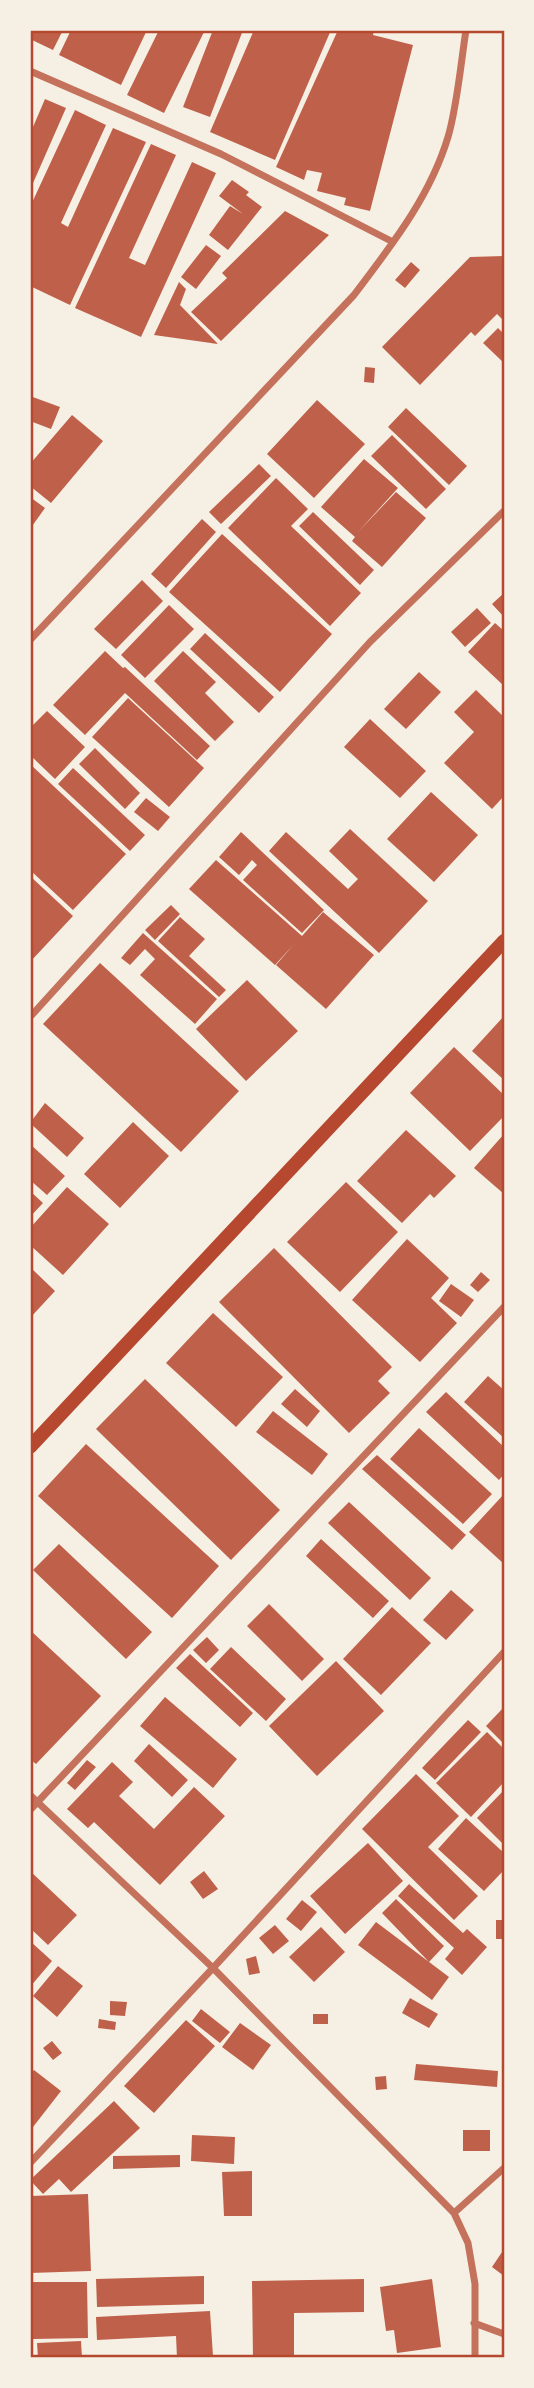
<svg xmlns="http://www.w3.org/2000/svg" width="534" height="2388" font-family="'Roboto Condensed',sans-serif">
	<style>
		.building { fill: #bf614a }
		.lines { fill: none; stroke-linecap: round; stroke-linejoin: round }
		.minor { stroke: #c5725c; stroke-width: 7 }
		.secondary { stroke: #b5482f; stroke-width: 14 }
		.neatline { fill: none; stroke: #b5482f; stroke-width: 2.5 }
	</style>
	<rect width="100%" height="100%" fill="#f6efe4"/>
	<path class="building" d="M 30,30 L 63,30 L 53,50 L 30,39 Z
		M 71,30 L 147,30 L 121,85 L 59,55 Z
		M 159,30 L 205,30 L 164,113 L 127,95 Z
		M 213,30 L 243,30 L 210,117 L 183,107 Z
		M 254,30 L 331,30 L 275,160 L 210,132 Z
		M 338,30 L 374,30 L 373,35 L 413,45 L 370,211 L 344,205 L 346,198 L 317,191 L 322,173 L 307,170 L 304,180 L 276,167 Z
		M 45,99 L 66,108 L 30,190 L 30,134 Z
		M 75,110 L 106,125 L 61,223 L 68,227 L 113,128 L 146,142 L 70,305 L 30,286 L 30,207 Z
		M 151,144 L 176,155 L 129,258 L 145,265 L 192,162 L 216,173 L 141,337 L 75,308 Z
		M 232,180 L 249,192 L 246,195 L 262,207 L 228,250 L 209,235 L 230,206 L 243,214 L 219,196 Z
		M 285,211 L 329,235 L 221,341 L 191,312 L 227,278 L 222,273 Z
		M 206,245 L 221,256 L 196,289 L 181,277 Z
		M 504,256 L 504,321 L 497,314 L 475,336 L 471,332 L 420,385 L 382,347 L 470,257 Z
		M 411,262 L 420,270 L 405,288 L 395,280 Z
		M 179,282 L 186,289 L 180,305 L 218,344 L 154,335 Z
		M 498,328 L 504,334 L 504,363 L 483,343 Z
		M 365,367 L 375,368 L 374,383 L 364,382 Z
		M 30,396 L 60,407 L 51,429 L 30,421 Z
		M 317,400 L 365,444 L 314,498 L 267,454 Z
		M 406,408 L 467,466 L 449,485 L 388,427 Z
		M 72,415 L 103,441 L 51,503 L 30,486 L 30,464 Z
		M 392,435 L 446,489 L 426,509 L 371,456 Z
		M 364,459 L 398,488 L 358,532 L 396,492 L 426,518 L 382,567 L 352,541 L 355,537 L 321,507 Z
		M 259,464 L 271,476 L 221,524 L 209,512 Z
		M 276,478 L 308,509 L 291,526 L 361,593 L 330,626 L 228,528 Z
		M 30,497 L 45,508 L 30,529 Z
		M 313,512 L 374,570 L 360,585 L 299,526 Z
		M 202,519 L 216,532 L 166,588 L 151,574 Z
		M 222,534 L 332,634 L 280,692 L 169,592 Z
		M 142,580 L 163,601 L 116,649 L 94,629 Z
		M 504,593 L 504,617 L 492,604 Z
		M 169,605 L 194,629 L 145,678 L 121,655 Z
		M 477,608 L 491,623 L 465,647 L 451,632 Z
		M 495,623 L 504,631 L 504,686 L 468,652 Z
		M 205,633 L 274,697 L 259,713 L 190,649 Z
		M 105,651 L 123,668 L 125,667 L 210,746 L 197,760 L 125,693 L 85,735 L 53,705 Z
		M 183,651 L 216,682 L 205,693 L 234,722 L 215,741 L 154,681 Z
		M 419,672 L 441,692 L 406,729 L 384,709 Z
		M 476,690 L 504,717 L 504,796 L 492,809 L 444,763 L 474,732 L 454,712 Z
		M 128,698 L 204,768 L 169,807 L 92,737 Z
		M 47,711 L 85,747 L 55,779 L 30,755 L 30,728 Z
		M 370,719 L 426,771 L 400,798 L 344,747 Z
		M 95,748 L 140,793 L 125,809 L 79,764 Z
		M 30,764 L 126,854 L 73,910 L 30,870 Z
		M 73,768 L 145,835 L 130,851 L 58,784 Z
		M 431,792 L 478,835 L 434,882 L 387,839 Z
		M 146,798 L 170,817 L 158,831 L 134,812 Z
		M 350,829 L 428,901 L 379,953 L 269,851 L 286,832 L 348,889 L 358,879 L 329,851 Z
		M 241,832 L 324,910 L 302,933 L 243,880 L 257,865 L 252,860 L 239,875 L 219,857 Z
		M 216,860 L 302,936 L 323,912 L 374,955 L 326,1009 L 276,965 L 294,944 L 275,965 L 189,889 Z
		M 30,876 L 73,916 L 30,962 Z
		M 171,905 L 180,914 L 155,940 L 145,930 Z
		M 180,917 L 205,939 L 189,956 L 226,990 L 219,997 L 158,941 Z
		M 143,933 L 217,999 L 195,1024 L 140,975 L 155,959 L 145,949 L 130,965 L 121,958 Z
		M 100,963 L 239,1091 L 181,1152 L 43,1024 Z
		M 247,980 L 298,1031 L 246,1081 L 196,1029 Z
		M 504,1016 L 504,1080 L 472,1051 Z
		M 454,1047 L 504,1095 L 504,1116 L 470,1151 L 410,1093 Z
		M 45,1103 L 84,1138 L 67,1157 L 30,1123 Z
		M 133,1122 L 169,1156 L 120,1208 L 84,1174 Z
		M 406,1130 L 456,1176 L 434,1198 L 430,1194 L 402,1223 L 357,1181 Z
		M 504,1134 L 504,1194 L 474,1168 Z
		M 30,1144 L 65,1176 L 47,1195 L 30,1180 Z
		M 346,1182 L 398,1232 L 340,1292 L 287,1242 Z
		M 67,1187 L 109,1224 L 63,1275 L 30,1245 L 30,1228 Z
		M 30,1191 L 43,1203 L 30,1217 Z
		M 407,1239 L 449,1278 L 431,1298 L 457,1323 L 420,1362 L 352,1300 Z
		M 274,1248 L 392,1367 L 378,1381 L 390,1393 L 349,1433 L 219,1302 Z
		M 30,1267 L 55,1291 L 30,1318 Z
		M 481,1272 L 490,1280 L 478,1292 L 470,1285 Z
		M 451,1284 L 474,1300 L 461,1317 L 439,1301 Z
		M 213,1313 L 283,1377 L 236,1427 L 166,1363 Z
		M 488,1376 L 504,1390 L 504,1438 L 464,1402 Z
		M 145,1379 L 280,1510 L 231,1560 L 96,1429 Z
		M 295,1389 L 320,1411 L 307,1427 L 281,1404 Z
		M 446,1392 L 504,1447 L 504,1474 L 499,1480 L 426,1412 Z
		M 273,1411 L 328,1454 L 312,1475 L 256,1432 Z
		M 419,1428 L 492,1494 L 463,1524 L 390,1459 Z
		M 86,1444 L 219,1566 L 172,1618 L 38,1496 Z
		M 377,1455 L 466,1535 L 452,1550 L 362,1469 Z
		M 504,1494 L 504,1564 L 469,1532 Z
		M 349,1502 L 431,1578 L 410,1600 L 328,1523 Z
		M 321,1539 L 389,1601 L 373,1618 L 306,1556 Z
		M 59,1544 L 152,1632 L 126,1659 L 33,1570 Z
		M 451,1590 L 474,1610 L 446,1640 L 423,1620 Z
		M 269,1604 L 324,1659 L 302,1681 L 247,1626 Z
		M 392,1607 L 431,1643 L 381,1695 L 343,1659 Z
		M 30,1630 L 101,1696 L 36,1764 L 30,1759 Z
		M 207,1637 L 219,1650 L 206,1663 L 193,1650 Z
		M 231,1647 L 286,1699 L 266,1721 L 210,1669 Z
		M 190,1654 L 253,1713 L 240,1727 L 176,1668 Z
		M 336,1661 L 384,1711 L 317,1776 L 269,1726 Z
		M 165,1697 L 237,1759 L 213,1788 L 140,1726 Z
		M 504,1707 L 504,1744 L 486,1726 Z
		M 468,1720 L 481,1732 L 435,1780 L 422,1768 Z
		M 487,1732 L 504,1749 L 504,1782 L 471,1817 L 436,1783 Z
		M 149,1744 L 188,1780 L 172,1797 L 134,1761 Z
		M 87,1760 L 96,1767 L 75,1790 L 67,1783 Z
		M 112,1762 L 133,1782 L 119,1796 L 154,1829 L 194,1787 L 225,1816 L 160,1885 L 94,1822 L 88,1828 L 67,1809 Z
		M 416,1774 L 459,1816 L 428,1847 L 478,1896 L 454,1920 L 362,1829 Z
		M 504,1790 L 504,1845 L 477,1818 Z
		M 466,1818 L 504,1853 L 504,1870 L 484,1891 L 438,1849 Z
		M 368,1843 L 403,1881 L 345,1934 L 310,1896 Z
		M 30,1871 L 77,1915 L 48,1945 L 30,1928 Z
		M 204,1871 L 218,1889 L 203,1899 L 190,1882 Z
		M 409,1884 L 463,1933 L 467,1929 L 487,1947 L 462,1975 L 445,1959 L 454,1948 L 398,1896 Z
		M 396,1899 L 444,1946 L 429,1962 L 382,1913 Z
		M 302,1900 L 317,1912 L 301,1931 L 286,1919 Z
		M 496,1920 L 504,1920 L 504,1939 L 496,1939 Z
		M 376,1922 L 449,1977 L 432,2000 L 358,1945 Z
		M 275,1925 L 289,1941 L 273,1954 L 259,1938 Z
		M 321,1927 L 345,1952 L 314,1982 L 289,1957 Z
		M 30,1941 L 52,1961 L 30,1987 Z
		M 256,1956 L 260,1973 L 249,1975 L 246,1959 Z
		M 58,1966 L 83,1986 L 57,2017 L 33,1996 Z
		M 410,1998 L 438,2014 L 429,2028 L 402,2013 Z
		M 110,2001 L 127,2002 L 125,2016 L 110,2015 Z
		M 201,2009 L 230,2032 L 220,2043 L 192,2021 Z
		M 313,2014 L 328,2014 L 328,2024 L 313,2024 Z
		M 99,2019 L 116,2022 L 115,2030 L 98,2028 Z
		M 186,2020 L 215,2046 L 154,2113 L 124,2086 Z
		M 240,2023 L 271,2045 L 253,2070 L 222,2047 Z
		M 52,2041 L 62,2053 L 53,2060 L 43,2048 Z
		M 416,2064 L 498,2071 L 497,2087 L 414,2080 Z
		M 34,2070 L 61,2091 L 33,2127 L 30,2124 L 30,2075 Z
		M 386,2076 L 387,2089 L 376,2090 L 375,2077 Z
		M 114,2101 L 140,2128 L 71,2192 L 59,2179 L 43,2194 L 30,2180 Z
		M 463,2130 L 490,2130 L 490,2151 L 463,2151 Z
		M 192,2135 L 235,2137 L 234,2164 L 191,2161 Z
		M 180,2155 L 180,2167 L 113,2169 L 113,2156 Z
		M 252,2171 L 252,2216 L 224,2216 L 222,2172 Z
		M 88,2194 L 91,2271 L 30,2273 L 30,2196 Z
		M 504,2249 L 504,2276 L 492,2267 Z
		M 204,2276 L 204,2304 L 97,2307 L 96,2279 Z
		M 364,2279 L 364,2312 L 294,2313 L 294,2358 L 253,2358 L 252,2281 Z
		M 432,2279 L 441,2347 L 397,2353 L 394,2330 L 386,2331 L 380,2287 Z
		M 32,2282 L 87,2282 L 88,2338 L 33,2339 Z
		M 210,2311 L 213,2356 L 177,2358 L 176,2336 L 97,2340 L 96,2317 Z
		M 81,2341 L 82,2358 L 38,2358 L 37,2343 Z"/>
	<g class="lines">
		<path class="minor" d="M 30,71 L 221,154 L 393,242
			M 30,640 L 354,295 C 391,246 430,197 448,137 C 457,107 461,62 466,30
			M 30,1017 L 370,642 L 504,511
			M 30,1795 L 213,1968 L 454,2213 L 468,2243 L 475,2284 L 475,2358
			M 30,1810 L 504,1307
			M 30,2163 L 213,1968 L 504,1652
			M 454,2213 L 504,2168
			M 474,2323 L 504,2334"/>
		<path class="secondary" d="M 30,1447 L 504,941"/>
	</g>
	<rect width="534" height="2388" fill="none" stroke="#f6efe4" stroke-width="63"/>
	<rect x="32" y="32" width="471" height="2324" class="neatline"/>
</svg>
